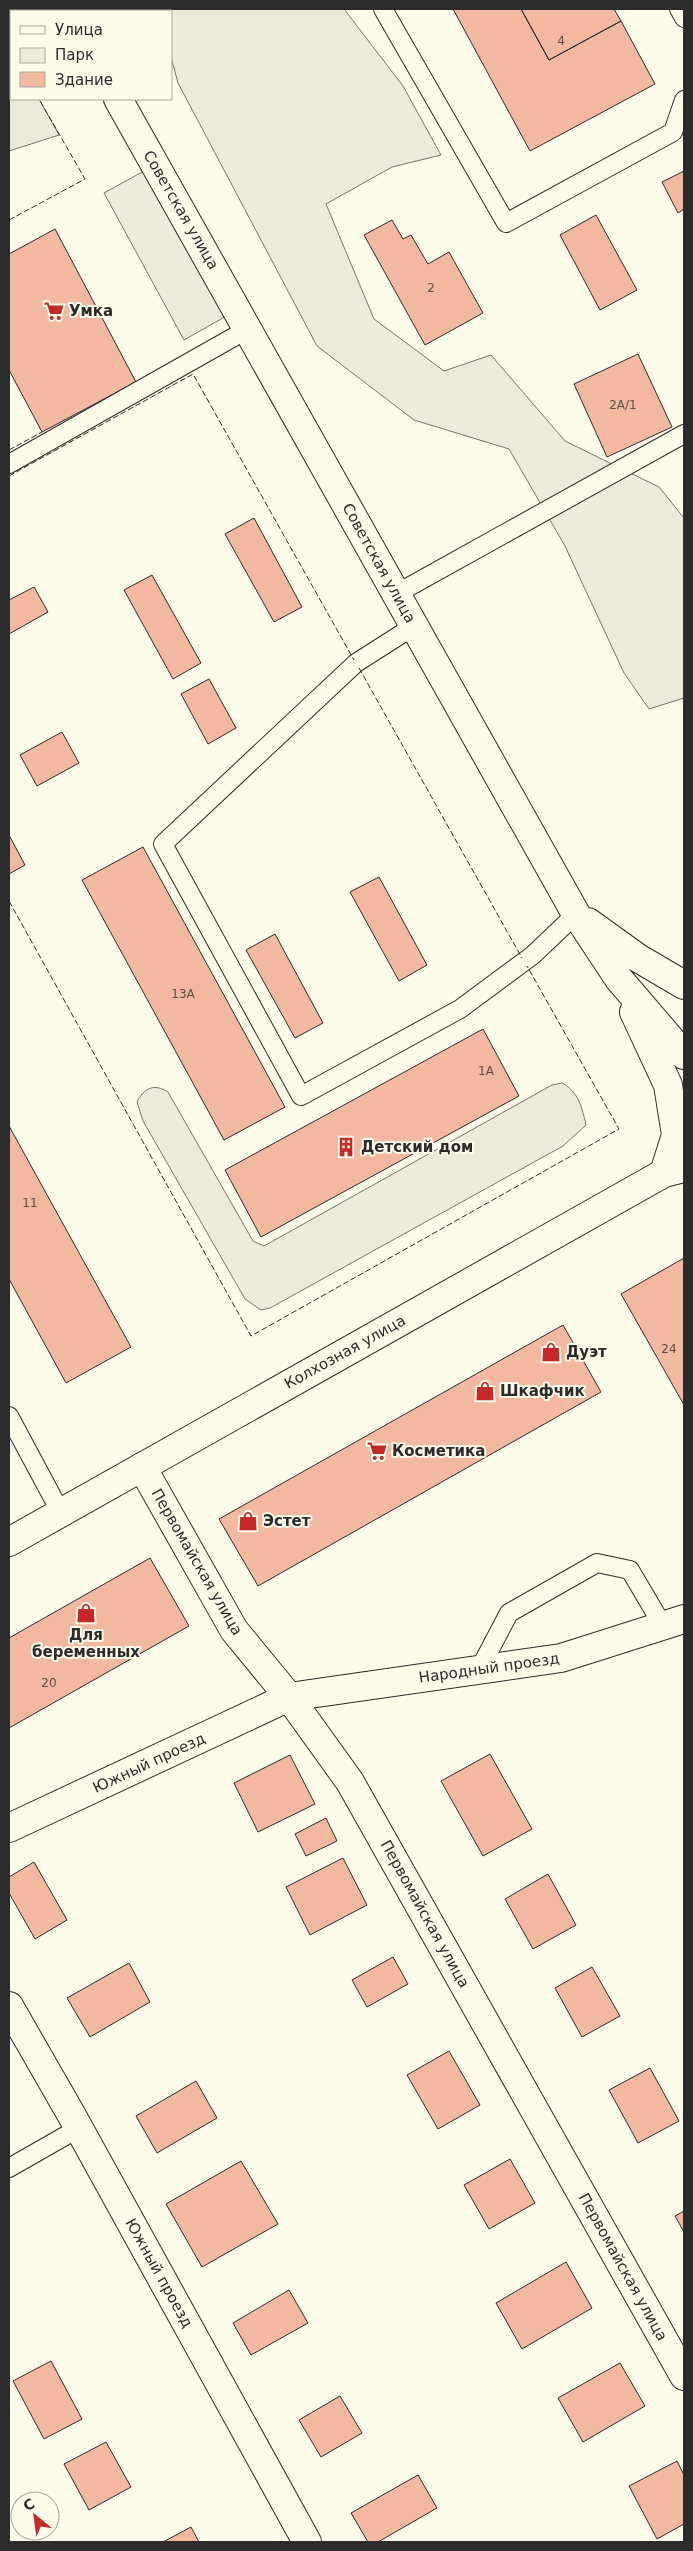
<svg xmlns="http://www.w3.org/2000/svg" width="693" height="2551" font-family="'DejaVu Sans',sans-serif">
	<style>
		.green { fill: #ecebdb; stroke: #74746e }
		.parking { fill: #eceadb; stroke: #74746e }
		.building { fill: #f2b8a0; stroke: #2b2b2b }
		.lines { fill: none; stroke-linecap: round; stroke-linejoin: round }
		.service-casing { stroke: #2b2b2b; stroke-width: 20 }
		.minor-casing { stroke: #2b2b2b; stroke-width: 30 }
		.tertiary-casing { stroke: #2b2b2b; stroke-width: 30 }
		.service { stroke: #fdfbea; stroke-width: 18 }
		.minor { stroke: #fdfbea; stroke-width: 28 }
		.tertiary { stroke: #fdfbea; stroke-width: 28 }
		.fence { stroke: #2b2b2b; stroke-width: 1; stroke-dasharray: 6 2.5; stroke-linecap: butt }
		.labels { text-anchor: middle; stroke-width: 4; stroke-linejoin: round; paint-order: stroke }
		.number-label { font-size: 12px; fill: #5d4e48 }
		.street-label { font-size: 15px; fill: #2b2b2b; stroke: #fdfbea }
		.poi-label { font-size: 15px; font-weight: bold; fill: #2b2b2b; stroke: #fdfbea; text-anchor: start }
	</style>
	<rect width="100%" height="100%" fill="#fdfbea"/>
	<path class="green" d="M 157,9 L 344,9 L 403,86 L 441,155 L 392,167 L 326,204 L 374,319 L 444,371 L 491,355 L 565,441 L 659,487 L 684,518 L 684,698 L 649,709 L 624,673 L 565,546 L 509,449 L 414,420 L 317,346 L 178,83 L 171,57 L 171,11 L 158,11 Z
		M 9,44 L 11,49 L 11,99 L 39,99 L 59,135 L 9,151 Z
		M 562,1083 C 579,1092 582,1108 586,1125 L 563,1146 L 270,1308 L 261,1310 L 245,1299 L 143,1121 L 137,1102 C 144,1088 154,1083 168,1092 L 253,1241 L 264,1246 L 552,1085 Z"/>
	<path class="parking" d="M 155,165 L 237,310 L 184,340 L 104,193 Z"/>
	<path class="building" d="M 453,9 L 521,9 L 549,60 L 621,21 L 655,84 L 530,151 Z
		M 521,9 L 614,9 L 621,21 L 549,60 Z
		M 684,171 L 684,209 L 678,213 L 662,182 Z
		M 596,215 L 637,290 L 600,310 L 560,235 Z
		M 392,220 L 403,239 L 411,235 L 428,264 L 449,252 L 483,313 L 425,345 L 364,235 Z
		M 55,229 L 136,382 L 42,432 L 9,370 L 9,254 Z
		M 638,354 L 672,427 L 607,457 L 574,384 Z
		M 254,518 L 302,607 L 274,622 L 225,534 Z
		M 152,575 L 201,663 L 173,679 L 124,590 Z
		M 34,587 L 48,612 L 9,634 L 9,600 Z
		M 209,679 L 236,728 L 208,744 L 181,694 Z
		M 62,732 L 79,763 L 37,786 L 20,755 Z
		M 9,835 L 25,865 L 9,874 Z
		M 143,847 L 285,1107 L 224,1140 L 82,880 Z
		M 379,877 L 427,965 L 399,981 L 350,892 Z
		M 275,934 L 323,1023 L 295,1038 L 246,950 Z
		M 483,1029 L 519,1096 L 261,1237 L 225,1170 Z
		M 9,1126 L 131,1347 L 66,1383 L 9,1279 Z
		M 684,1258 L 684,1405 L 621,1294 Z
		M 563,1325 L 601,1392 L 258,1586 L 219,1519 Z
		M 150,1558 L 189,1626 L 9,1728 L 9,1638 Z
		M 490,1754 L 532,1829 L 483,1856 L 441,1781 Z
		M 290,1755 L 315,1804 L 258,1832 L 234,1783 Z
		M 326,1818 L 337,1841 L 306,1856 L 295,1834 Z
		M 343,1858 L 367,1905 L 310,1935 L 286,1887 Z
		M 34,1862 L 67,1920 L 35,1939 L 9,1893 L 9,1877 Z
		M 548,1874 L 576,1925 L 533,1949 L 505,1899 Z
		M 393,1957 L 408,1984 L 367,2007 L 352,1980 Z
		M 129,1963 L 150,2002 L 90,2037 L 67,1998 Z
		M 592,1967 L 620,2016 L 582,2037 L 555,1988 Z
		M 449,2051 L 480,2105 L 438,2129 L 407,2075 Z
		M 650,2068 L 679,2121 L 638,2143 L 609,2090 Z
		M 196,2081 L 217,2118 L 157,2153 L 136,2116 Z
		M 510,2159 L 535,2203 L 489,2229 L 464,2185 Z
		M 241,2161 L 278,2224 L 202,2267 L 166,2204 Z
		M 684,2211 L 684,2232 L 675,2216 Z
		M 566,2262 L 592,2308 L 522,2349 L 496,2303 Z
		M 289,2290 L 308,2323 L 251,2355 L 233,2323 Z
		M 51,2361 L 82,2419 L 44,2439 L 13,2381 Z
		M 620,2363 L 645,2406 L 583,2442 L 558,2398 Z
		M 340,2396 L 362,2433 L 321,2457 L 299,2420 Z
		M 106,2442 L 131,2487 L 89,2510 L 64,2464 Z
		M 677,2461 L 684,2475 L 684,2524 L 657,2539 L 629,2486 Z
		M 418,2475 L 437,2508 L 378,2542 L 368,2542 L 351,2513 Z
		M 191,2527 L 199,2542 L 163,2542 Z"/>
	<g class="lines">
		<defs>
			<path id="service" d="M 383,9 L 506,223 L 673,132 L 684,100
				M 679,9 L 684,18
				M 9,464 L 248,329
				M 396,594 L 684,434
				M 414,626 L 356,663 L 163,844 L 301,1096 L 460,1009 L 533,955 L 576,914
				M 9,1416 L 61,1513
				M 479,1670 L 509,1613 L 597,1563 L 630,1570 L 663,1626
				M 9,2168 L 79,2128"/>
			<path id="minor" d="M 142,1467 L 234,1630 L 289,1697 L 350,1782 L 684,2376
				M 9,1828 L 289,1697 L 561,1658 L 684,1619
				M 9,2006 L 71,2114 L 307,2542"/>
			<path id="tertiary" d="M 67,9 L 69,11
				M 118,99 L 576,914 L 619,979 L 684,1055
				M 588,922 L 638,958 L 684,985
				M 634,1012 L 668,1085 L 676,1135 L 664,1173
				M 9,1542 L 664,1173 L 684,1168"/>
		</defs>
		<use href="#service" class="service-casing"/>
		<use href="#minor" class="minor-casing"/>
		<use href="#tertiary" class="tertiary-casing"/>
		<use href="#service" class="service"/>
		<use href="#minor" class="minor"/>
		<use href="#tertiary" class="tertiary"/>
		<path class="fence" d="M 9,44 L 11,49
			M 9,220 L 85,179 L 39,99
			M 9,450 L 42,432
			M 9,476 L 193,374 L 354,660
			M 359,668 L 522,958
			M 9,901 L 251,1336 L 619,1129 L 527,966"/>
	</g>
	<defs>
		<symbol id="supermarket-bare" viewBox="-9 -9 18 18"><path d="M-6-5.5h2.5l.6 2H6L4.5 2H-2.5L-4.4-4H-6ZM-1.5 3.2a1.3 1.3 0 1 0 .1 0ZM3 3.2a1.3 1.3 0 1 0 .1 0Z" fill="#c62828" stroke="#fdfbea" stroke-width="2.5" paint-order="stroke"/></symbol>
		<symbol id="building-bare" viewBox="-9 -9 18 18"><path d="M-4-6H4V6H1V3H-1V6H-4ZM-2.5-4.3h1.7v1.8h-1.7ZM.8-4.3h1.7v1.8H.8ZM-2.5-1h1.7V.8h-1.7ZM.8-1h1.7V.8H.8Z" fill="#c62828" stroke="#fdfbea" stroke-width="2.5" paint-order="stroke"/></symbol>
		<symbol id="shop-bare" viewBox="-9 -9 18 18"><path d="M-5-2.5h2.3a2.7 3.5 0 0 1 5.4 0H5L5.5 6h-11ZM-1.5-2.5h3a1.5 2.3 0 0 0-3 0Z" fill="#c62828" stroke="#fdfbea" stroke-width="2.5" paint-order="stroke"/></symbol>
	</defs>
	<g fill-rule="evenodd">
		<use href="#supermarket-bare" x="40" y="297" width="28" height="28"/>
		<use href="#building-bare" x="332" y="1133" width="28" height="28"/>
		<use href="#shop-bare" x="537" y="1338" width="28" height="28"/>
		<use href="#shop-bare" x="471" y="1377" width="28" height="28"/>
		<use href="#supermarket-bare" x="363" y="1437" width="28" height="28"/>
		<use href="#shop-bare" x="234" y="1507" width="28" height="28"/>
		<use href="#shop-bare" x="72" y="1599" width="28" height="28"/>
	</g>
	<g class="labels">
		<g class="number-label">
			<text x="561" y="45">4</text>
			<text x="431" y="292">2</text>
			<text x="623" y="409">2А/1</text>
			<text x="183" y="998">13А</text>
			<text x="486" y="1075">1А</text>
			<text x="30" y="1207">11</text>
			<text x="669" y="1353">24</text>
			<text x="49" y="1687">20</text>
		</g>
		<g class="street-label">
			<text transform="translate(181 210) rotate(60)" y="5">Советская улица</text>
			<text transform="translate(379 563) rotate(61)" y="5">Советская улица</text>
			<text transform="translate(345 1352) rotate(-29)" y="5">Колхозная улица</text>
			<text transform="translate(197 1562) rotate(60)" y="5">Первомайская улица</text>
			<text transform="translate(489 1668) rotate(-8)" y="5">Народный проезд</text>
			<text transform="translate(149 1763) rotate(-25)" y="5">Южный проезд</text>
			<text transform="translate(425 1914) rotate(61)" y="5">Первомайская улица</text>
			<text transform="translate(623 2267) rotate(61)" y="5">Первомайская улица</text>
			<text transform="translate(159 2273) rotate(61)" y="5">Южный проезд</text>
		</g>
		<g class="poi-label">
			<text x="69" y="316">Умка</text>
			<text x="361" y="1152">Детский дом</text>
			<text x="566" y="1357">Дуэт</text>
			<text x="500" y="1396">Шкафчик</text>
			<text x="392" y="1456">Косметика</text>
			<text x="263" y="1526">Эстет</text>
			<text x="86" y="1640" text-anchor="middle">Для<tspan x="86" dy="17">беременных</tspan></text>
		</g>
	</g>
	<rect width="693" height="2551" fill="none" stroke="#2b2b2b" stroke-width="20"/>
	<rect x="10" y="10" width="162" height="90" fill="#fdfbea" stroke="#a9a89e"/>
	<rect x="20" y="26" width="25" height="8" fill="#fdfbea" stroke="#a9a89e"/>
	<text x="55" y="35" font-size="15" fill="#2b2b2b">Улица</text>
	<rect x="20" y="48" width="25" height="15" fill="#ecebdb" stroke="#a9a89e"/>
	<text x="55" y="60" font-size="15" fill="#2b2b2b">Парк</text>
	<rect x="20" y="72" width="25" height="15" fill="#f2b8a0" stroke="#a9a89e"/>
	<text x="55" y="85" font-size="15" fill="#2b2b2b">Здание</text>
	<g transform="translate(35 2516) rotate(331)"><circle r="24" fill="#fdfbea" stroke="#a9a89e"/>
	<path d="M0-4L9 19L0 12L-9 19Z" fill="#c62828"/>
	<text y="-8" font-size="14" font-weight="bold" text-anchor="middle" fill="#2b2b2b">С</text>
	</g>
</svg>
